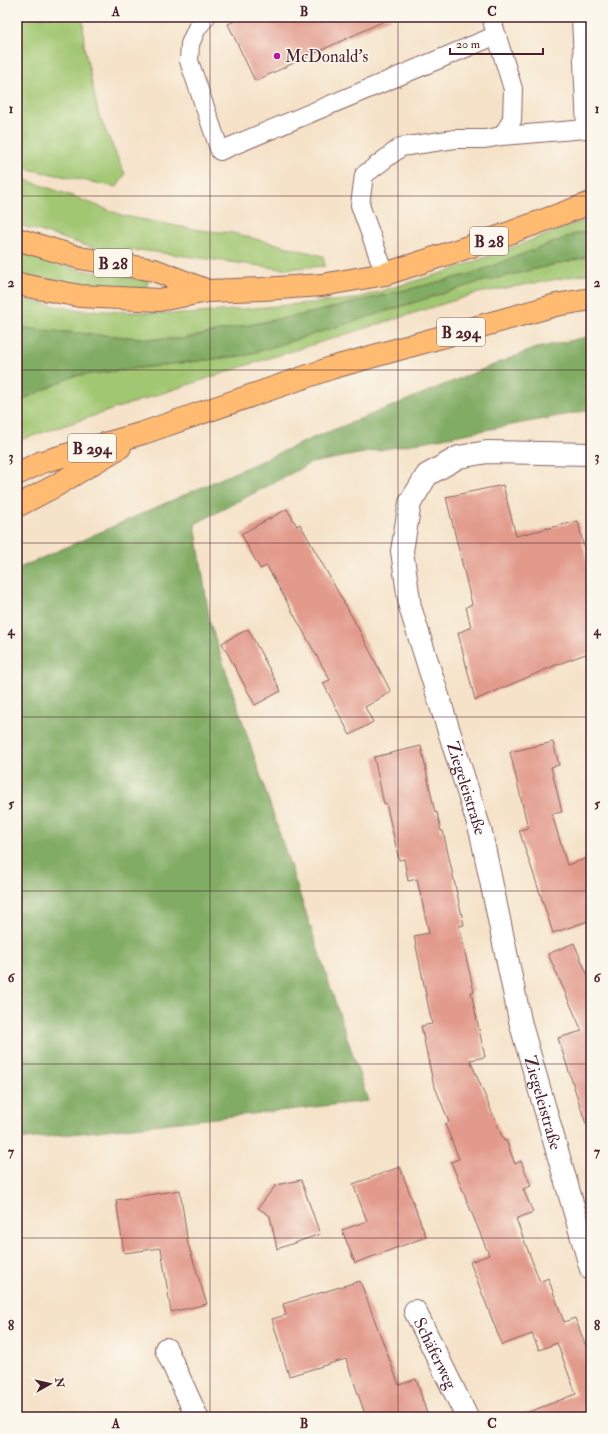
<svg xmlns="http://www.w3.org/2000/svg" width="608" height="1434" font-family="'IM FELL Double Pica',serif">
	<style>
		.green { fill: #a2c772; stroke: #76734e }
		.forest { fill: #81ac64; stroke: #666648 }
		.building { fill: #e29a8b }
		.lines { fill: none; stroke-linecap: round; stroke-linejoin: round }
		.service-casing { stroke: #866362; stroke-width: 20 }
		.minor-casing { stroke: #866362; stroke-width: 24 }
		.primary-casing { stroke: #866362; stroke-width: 24 }
		.service { stroke: #fff; stroke-width: 18 }
		.minor { stroke: #fff; stroke-width: 22 }
		.primary { stroke: #ffbb71; stroke-width: 22 }
		.grid { fill: none; stroke: #4a1f2b; stroke-width: 1; stroke-opacity: 0.55 }
		.poi-dot { fill: #b5179e; stroke: #fbf7ec; stroke-width: 1.5 }
		.labels { text-anchor: middle; stroke-width: 3; stroke-linejoin: round; paint-order: stroke }
		.shield { fill: #fbf7ec; stroke: #7f6065; stroke-width: 1 }
		.shield-label { font-size: 16px; font-weight: bold; fill: #4a1f2b }
		.poi-label { font-size: 17px; fill: #4a1f2b; stroke: #fbf7ec; text-anchor: start }
		.street-label { font-size: 17px; fill: #4a1f2b; stroke: #fbf7ec }
		.neatline { fill: none; stroke: #4a1f2b; stroke-width: 1.5 }
		.grid-label { font-size: 13px; text-anchor: middle; font-weight: bold; fill: #4a1f2b }
	</style>
	<rect width="100%" height="100%" fill="#fbf7ec"/>
	<filter id="ink" filterUnits="userSpaceOnUse"><feTurbulence type="fractalNoise" baseFrequency=".025" numOctaves="2"/><feDisplacementMap in="SourceGraphic" scale="8" xChannelSelector="R" yChannelSelector="G"/><feConvolveMatrix kernelMatrix="1 2 1 2 8 2 1 2 1" color-interpolation-filters="sRGB"/></filter>
	<filter id="wash" filterUnits="userSpaceOnUse"><feTurbulence type="fractalNoise" baseFrequency=".012" numOctaves="4" result="noise"/><feDisplacementMap in="SourceGraphic" scale="16" xChannelSelector="R" yChannelSelector="G"/><feGaussianBlur stdDeviation="0.9" result="paint"/><feColorMatrix in="noise" values="0 0 0 0 0 0 0 0 0 0 0 0 0 0 0 0 0 1.4 0 .05"/><feComposite in="paint" operator="in"/></filter>
	<g filter="url(#wash)">
		<rect width="100%" height="100%" fill="#f5e2c8"/>
		<path class="green" d="M 17,17 L 83,17 L 84,46 L 99,116 L 125,174 L 117,187 L 17,167 Z
			M 17,177 L 72,196 L 124,216 L 198,230 L 233,233 L 323,256 L 325,266 L 283,269 L 148,251 L 94,248 L 17,224 Z
			M 591,218 L 591,231 L 575,234 L 471,274 L 315,312 L 243,326 L 182,339 L 151,339 L 41,330 L 17,327 L 17,298 L 76,310 L 188,314 L 355,299 L 449,271 Z
			M 17,252 L 76,269 L 148,281 L 147,287 L 122,290 L 76,286 L 17,274 Z
			M 591,256 L 591,273 L 478,293 L 260,361 L 17,441 L 17,402 L 74,376 L 247,355 L 476,283 Z"/>
		<path class="forest" d="M 591,231 L 591,256 L 476,283 L 247,355 L 74,376 L 17,402 L 17,327 L 41,330 L 151,339 L 182,339 L 243,326 L 315,312 L 471,274 L 575,234 Z
			M 591,336 L 591,410 L 311,463 L 195,524 L 210,623 L 368,1101 L 17,1140 L 17,571 L 19,568 L 313,438 L 533,349 Z"/>
		<g id="blocks">
			<path class="building" d="M 243,17 L 393,17 L 255,81 L 228,24 Z
				M 503,485 L 516,536 L 578,521 L 587,562 L 591,561 L 591,652 L 556,665 L 475,700 L 458,633 L 471,627 L 466,607 L 472,604 L 446,497 Z
				M 287,509 L 297,526 L 300,524 L 356,624 L 391,692 L 365,707 L 373,722 L 350,735 L 323,683 L 330,680 L 267,566 L 260,569 L 241,534 Z
				M 248,629 L 281,691 L 255,705 L 222,643 Z
				M 553,742 L 559,765 L 551,767 L 562,812 L 552,814 L 567,865 L 591,857 L 591,920 L 553,933 L 519,830 L 528,828 L 510,752 Z
				M 421,746 L 435,813 L 437,812 L 441,831 L 443,831 L 464,925 L 459,926 L 474,992 L 471,992 L 485,1057 L 470,1060 L 504,1141 L 506,1140 L 515,1164 L 521,1161 L 531,1186 L 523,1189 L 533,1212 L 516,1219 L 540,1282 L 548,1278 L 564,1322 L 575,1318 L 591,1359 L 591,1417 L 521,1417 L 521,1415 L 576,1394 L 557,1343 L 539,1350 L 532,1334 L 502,1345 L 470,1262 L 489,1255 L 451,1162 L 459,1159 L 445,1124 L 449,1122 L 433,1082 L 421,1026 L 432,1024 L 414,936 L 429,933 L 417,879 L 408,881 L 404,859 L 399,860 L 386,803 L 384,804 L 374,757 Z
				M 574,943 L 591,983 L 591,1123 L 586,1124 L 558,1038 L 582,1031 L 548,954 Z
				M 400,1167 L 426,1237 L 355,1263 L 342,1230 L 367,1221 L 353,1184 Z
				M 301,1180 L 320,1234 L 277,1249 L 270,1216 L 258,1208 L 276,1185 Z
				M 180,1190 L 188,1244 L 207,1304 L 171,1312 L 161,1248 L 124,1253 L 116,1200 Z
				M 360,1281 L 399,1385 L 416,1379 L 428,1417 L 366,1417 L 346,1359 L 289,1376 L 272,1319 L 286,1315 L 283,1304 Z"/>
		</g>
	</g>
	<g filter="url(#ink)">
		<use href="#blocks" fill-opacity="0" stroke="#866362" stroke-width="1"/>
		<g class="lines">
			<defs>
				<path id="service" d="M 206,17 L 197,28 L 190,44 L 189,61 L 220,151 L 497,35
					M 502,136 L 586,129 L 581,17
					M 385,274 L 360,205 L 364,175 L 401,147 L 455,139 L 485,139 L 502,136 L 512,120 L 513,89 L 491,17"/>
				<g id="minor">
					<path id="s1" d="M 591,454 L 487,452 L 459,457 L 427,475 L 410,503 L 402,551 L 410,607 L 481,833 L 521,1025 L 591,1269"/>
					<path id="s2" d="M 415,1311 L 467,1417"/>
					<path d="M 166,1349 L 197,1417"/>
				</g>
				<path id="primary" d="M 17,239 L 80,258 L 154,270 L 208,291
					M 17,284 L 80,296 L 159,300 L 208,291 L 263,289 L 322,285 L 385,274 L 493,239 L 591,203
					M 17,474 L 42,462 L 143,433 L 331,368 L 556,305 L 591,299
					M 17,506 L 55,486 L 120,447"/>
			</defs>
			<use href="#service" class="service-casing"/>
			<use href="#minor" class="minor-casing"/>
			<use href="#primary" class="primary-casing"/>
			<use href="#service" class="service"/>
			<use href="#minor" class="minor"/>
			<use href="#primary" class="primary"/>
		</g>
	</g>
	<path class="grid" d="M 210,17 L 210,1417M 398,17 L 398,1417M 17,196 L 591,196M 17,370 L 591,370M 17,543 L 591,543M 17,717 L 591,717M 17,891 L 591,891M 17,1064 L 591,1064M 17,1238 L 591,1238"/>
	<circle class="poi-dot" cx="277" cy="56" r="4"/>
	<g class="labels">
		<g class="shield">
			<rect x="470" y="227" width="38" height="28" rx="3"/>
			<rect x="94" y="249" width="38" height="28" rx="3"/>
			<rect x="437" y="318" width="48" height="28" rx="3"/>
			<rect x="68" y="434" width="48" height="28" rx="3"/>
		</g>
		<g class="shield-label">
			<text x="489" y="247">B 28</text>
			<text x="113" y="269">B 28</text>
			<text x="461" y="338">B 294</text>
			<text x="92" y="454">B 294</text>
		</g>
		<g class="poi-label">
			<text x="285" y="62">McDonald's</text>
		</g>
		<g class="street-label">
			<text dy="6" stroke="none"><textPath href="#s1" startOffset="497">Ziegeleistraße</textPath></text>
			<text dy="6" stroke="none"><textPath href="#s1" startOffset="821">Ziegeleistraße</textPath></text>
			<text dy="6" stroke="none"><textPath href="#s2" startOffset="47">Schäferweg</textPath></text>
		</g>
	</g>
	<rect width="608" height="1434" fill="none" stroke="#fbf7ec" stroke-width="44"/>
	<g transform="translate(50 1384) rotate(82)" stroke="#fbf7ec" stroke-width="3" paint-order="stroke">
	<path d="M0-3L7 15L0 10L-7 15Z" fill="#4a1f2b"/>
	<text y="-6" font-size="11" font-weight="bold" text-anchor="middle" fill="#4a1f2b">N</text>
	</g>
	<path d="M450 48v6h93v-6" fill="none" stroke="#4a1f2b" stroke-width="2"/>
	<text x="456" y="48" font-size="12" fill="#4a1f2b" stroke="#fbf7ec" stroke-width="3" paint-order="stroke">20 m</text>
	<rect x="22" y="22" width="564" height="1390" class="neatline"/>
	<g class="grid-label">
		<text x="116" y="16">A</text>
		<text x="304" y="16">B</text>
		<text x="492" y="16">C</text>
		<text x="11" y="113">1</text>
		<text x="597" y="113">1</text>
		<text x="11" y="287">2</text>
		<text x="597" y="287">2</text>
		<text x="11" y="461">3</text>
		<text x="597" y="461">3</text>
		<text x="11" y="635">4</text>
		<text x="597" y="635">4</text>
		<text x="11" y="808">5</text>
		<text x="597" y="808">5</text>
		<text x="11" y="982">6</text>
		<text x="597" y="982">6</text>
		<text x="11" y="1156">7</text>
		<text x="597" y="1156">7</text>
		<text x="11" y="1330">8</text>
		<text x="597" y="1330">8</text>
		<text x="116" y="1428">A</text>
		<text x="304" y="1428">B</text>
		<text x="492" y="1428">C</text>
	</g>
</svg>
